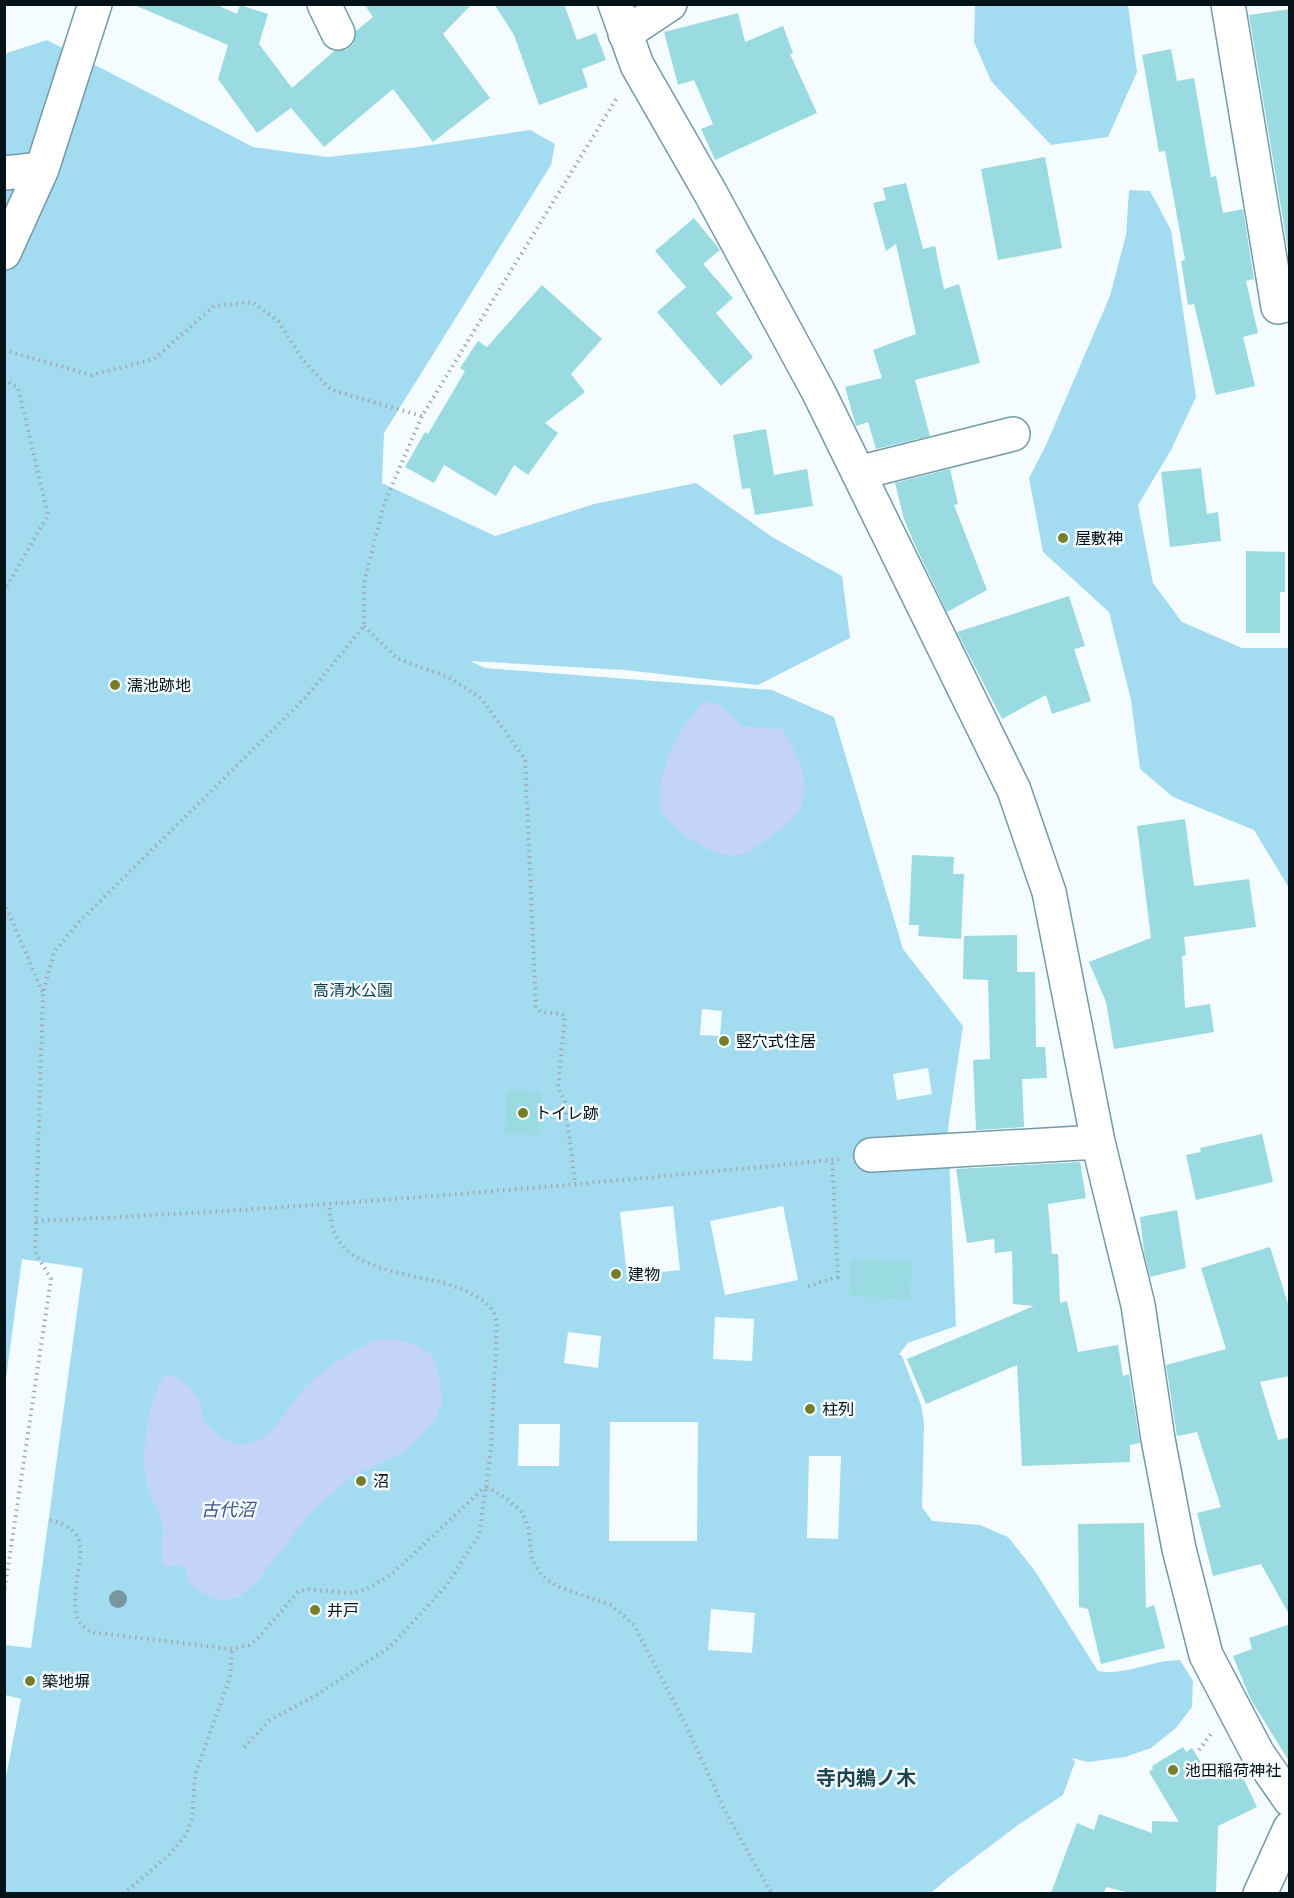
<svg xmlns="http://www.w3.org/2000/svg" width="1294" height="1898" font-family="'Varela Round','Noto Sans JP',sans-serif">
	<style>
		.green { fill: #a3dcf1; fill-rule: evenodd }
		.water { fill: #c4d4f8 }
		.building { fill: #99dbe0 }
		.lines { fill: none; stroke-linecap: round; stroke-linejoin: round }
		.minor-casing { stroke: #739aa8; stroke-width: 36 }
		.path { stroke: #a0aaae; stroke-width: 4; stroke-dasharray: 1.5 4.5; stroke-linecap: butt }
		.minor { stroke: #fff; stroke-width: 33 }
		.tree { fill: #7796a0 }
		.poi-dot { fill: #777e29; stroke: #f4fcff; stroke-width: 2 }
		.labels { text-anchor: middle; stroke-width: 5; stroke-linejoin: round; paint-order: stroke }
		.poi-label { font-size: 16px; fill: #041318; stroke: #f4fcff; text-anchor: start }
		.park-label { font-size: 16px; fill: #114353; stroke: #f4fcff }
		.water-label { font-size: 18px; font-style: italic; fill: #3f548d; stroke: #f4fcff }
		.quarter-label { font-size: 20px; font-weight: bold; fill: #1f4451; stroke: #f4fcff }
	</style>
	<rect width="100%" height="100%" fill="#f4fcff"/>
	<path class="green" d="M 975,5 L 1128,5 L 1137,72 L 1108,137 L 1051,145 L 991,81 L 974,42 Z
		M 47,40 L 253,147 L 327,157 L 411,148 L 530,130 L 555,144 L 551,165 L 384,433 L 382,483 L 495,536 L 594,504 L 696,483 L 772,537 L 842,576 L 850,638 L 758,685 L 625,670 L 470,661 L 485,668 L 772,690 L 834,717 L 903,949 L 963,1026 L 948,1128 L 956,1326 L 908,1343 L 899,1354 L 902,1356 L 921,1405 L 924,1423 L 922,1507 L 932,1521 L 980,1525 L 1008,1537 L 1035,1571 L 1098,1671 C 1125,1676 1152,1660 1180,1660 L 1193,1681 L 1192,1707 L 1176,1728 L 1151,1748 L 1125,1757 L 1088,1762 L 1072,1758 L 1075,1762 L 1063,1795 L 1018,1825 L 948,1878 L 931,1893 L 5,1893 L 5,1782 L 21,1699 L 5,1695 L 5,1645 L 31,1648 L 83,1268 L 22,1259 L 5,1386 L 4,54 ZM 702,1009 L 722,1011 L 720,1036 L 700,1035 ZM 928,1068 L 932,1094 L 897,1100 L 893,1074 ZM 673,1206 L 680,1270 L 627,1276 L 620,1212 ZM 783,1206 L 798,1280 L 725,1295 L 710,1221 ZM 715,1317 L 754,1319 L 752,1361 L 713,1359 ZM 568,1332 L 601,1336 L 598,1368 L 564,1363 ZM 610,1422 L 698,1422 L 697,1541 L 609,1541 ZM 519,1424 L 560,1424 L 559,1466 L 518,1466 ZM 809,1456 L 841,1456 L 838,1539 L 807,1538 ZM 711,1609 L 755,1613 L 752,1653 L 708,1650 Z
		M 1129,190 L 1150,191 L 1171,230 L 1196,397 L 1171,450 L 1138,505 L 1153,583 L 1182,622 L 1242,648 L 1289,648 L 1289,888 L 1254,830 L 1173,797 L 1140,769 L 1131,700 L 1109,612 L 1043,552 L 1029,478 L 1046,445 L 1110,296 L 1126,235 Z"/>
	<path class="water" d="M 704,702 L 719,705 L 742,726 L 782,729 C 795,750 814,782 800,808 C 791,825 763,842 747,853 C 739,856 728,855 720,854 C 705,851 666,824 661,810 C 651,782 682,720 704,702 Z
		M 377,1339 L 394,1339 L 417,1345 L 432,1355 L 440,1379 L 442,1403 L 434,1422 L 406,1451 L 352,1476 L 311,1512 L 258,1580 L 238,1598 L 222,1600 L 212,1598 L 191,1586 L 185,1567 L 182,1565 L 165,1566 C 158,1555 164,1541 163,1529 C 161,1513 149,1497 146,1481 C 141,1447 148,1406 163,1376 C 167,1376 172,1375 176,1377 C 184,1381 198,1394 201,1404 C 202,1409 201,1416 204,1421 C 210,1432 231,1444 243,1444 C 273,1444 290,1402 308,1384 C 329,1365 352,1351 377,1339 Z"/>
	<path class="building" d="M 132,4 L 215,4 L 237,14 L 240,5 L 268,14 L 259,44 L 292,88 L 334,51 L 346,50 L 353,44 L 356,31 L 373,17 L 364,4 L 472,4 L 443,34 L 490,98 L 433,142 L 393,89 L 324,147 L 291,108 L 257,133 L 218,79 L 228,45 Z
		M 494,4 L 564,4 L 577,40 L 596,33 L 606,60 L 582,69 L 588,87 L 539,105 L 514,35 Z
		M 1290,9 L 1290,262 L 1249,15 Z
		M 738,13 L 745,42 L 783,26 L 793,53 L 790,54 L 817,113 L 715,160 L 701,129 L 713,124 L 694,80 L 678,85 L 664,32 Z
		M 1171,49 L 1177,81 L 1194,78 L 1211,177 L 1216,176 L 1223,213 L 1243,209 L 1254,279 L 1246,281 L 1258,333 L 1243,337 L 1255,386 L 1216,395 L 1194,304 L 1188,305 L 1181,261 L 1185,260 L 1165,151 L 1159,152 L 1142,55 Z
		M 1045,157 L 1062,248 L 998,260 L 981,169 Z
		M 906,183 L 923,249 L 935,246 L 944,289 L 959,284 L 980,363 L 915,380 L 930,436 L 876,449 L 868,422 L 856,426 L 845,387 L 882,378 L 873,350 L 916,334 L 896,244 L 886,251 L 873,203 L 886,200 L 883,188 Z
		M 694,218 L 720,250 L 703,264 L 733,298 L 716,313 L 753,357 L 721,386 L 657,312 L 686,287 L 655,251 Z
		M 542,285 L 602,339 L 571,374 L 585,392 L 545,423 L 558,433 L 528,475 L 514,465 L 496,496 L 444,465 L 434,483 L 405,467 L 425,432 L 428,434 L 465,371 L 460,368 L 478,341 L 487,347 Z
		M 766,429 L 774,475 L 807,469 L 813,506 L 755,515 L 750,488 L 742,489 L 733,435 Z
		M 1201,468 L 1207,514 L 1218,512 L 1221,541 L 1170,547 L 1161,472 Z
		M 950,469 L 958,504 L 954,505 L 987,590 L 947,612 L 914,543 L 904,519 L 895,483 Z
		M 1246,551 L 1285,552 L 1285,592 L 1280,592 L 1280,633 L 1246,633 Z
		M 1069,596 L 1085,646 L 1074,649 L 1091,701 L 1052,714 L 1046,695 L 1002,719 L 957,632 Z
		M 1185,819 L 1194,886 L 1249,879 L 1256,927 L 1184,937 L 1186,955 L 1182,956 L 1185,1008 L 1210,1004 L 1214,1032 L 1114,1049 L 1106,1002 L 1089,962 L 1151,938 L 1137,826 Z
		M 912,855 L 954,857 L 953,874 L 964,874 L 961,939 L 918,936 L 919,925 L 909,925 Z
		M 1017,935 L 1017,972 L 1035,972 L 1036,1047 L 1045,1047 L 1047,1078 L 1022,1079 L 1024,1127 L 976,1130 L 973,1060 L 990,1059 L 988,980 L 963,979 L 964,936 Z
		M 506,1090 L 541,1092 L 540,1135 L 505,1134 Z
		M 1262,1134 L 1273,1182 L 1196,1200 L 1186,1155 L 1201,1152 L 1200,1148 Z
		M 1080,1162 L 1086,1198 L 1048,1204 L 1052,1254 L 1058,1254 L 1060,1303 L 1067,1301 L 1078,1352 L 1118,1345 L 1123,1376 L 1129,1374 L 1140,1443 L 1130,1445 L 1130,1462 L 1022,1466 L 1017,1365 L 926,1404 L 907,1359 L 1034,1306 L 1013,1304 L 1012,1251 L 995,1253 L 994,1239 L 967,1243 L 956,1169 Z
		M 1177,1210 L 1186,1268 L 1150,1277 L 1144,1252 L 1140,1217 Z
		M 1270,1247 L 1290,1310 L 1290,1376 L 1260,1382 L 1278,1440 L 1290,1437 L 1290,1616 L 1261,1564 L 1213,1576 L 1197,1513 L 1221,1507 L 1197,1432 L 1177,1436 L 1166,1365 L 1226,1349 L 1201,1268 Z
		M 851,1259 L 912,1262 L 910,1299 L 849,1296 Z
		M 1144,1523 L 1146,1608 L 1154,1605 L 1165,1648 L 1101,1664 L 1088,1609 L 1079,1607 L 1078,1524 Z
		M 1290,1624 L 1290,1763 L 1250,1698 L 1233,1656 L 1252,1649 L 1249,1638 Z
		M 1183,1747 L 1186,1752 L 1192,1748 L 1211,1779 L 1238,1767 L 1257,1807 L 1218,1826 L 1216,1893 L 1130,1893 L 1106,1887 L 1104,1893 L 1051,1893 L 1077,1823 L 1094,1830 L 1099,1814 L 1152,1833 L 1152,1821 L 1179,1822 L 1149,1772 L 1153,1769 L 1152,1766 Z"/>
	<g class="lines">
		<defs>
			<path id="minor" d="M 324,4 L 338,33
				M 615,4 L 637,65 L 711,194 L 818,391 L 1014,790 L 1049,892 L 1098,1142 L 1138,1305 L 1158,1439 L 1179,1549 L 1206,1655 L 1258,1754 L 1290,1800
				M 1228,4 L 1278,307 L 1290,304
				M 625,34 L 670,4
				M 4,173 L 42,169 L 95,4
				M 4,253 L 42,169
				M 858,473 L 1013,434
				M 871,1155 L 1098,1142
				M 1260,1894 L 1290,1828"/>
		</defs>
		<use href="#minor" class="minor-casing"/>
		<path class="path" d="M 4,350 L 91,375 L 154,359 L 214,306 L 252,302 L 278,321 L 303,360 L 331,390 L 422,416
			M 4,379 L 18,388 L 48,515 L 4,591
			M 364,626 L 398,659 L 448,677 L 481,698 L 525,759 L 536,1008 L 541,1012 L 562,1014 L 565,1016 L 558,1087 L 565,1102 L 575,1184
			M 4,902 L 43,993
			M 36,1221 C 304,1209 572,1186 840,1159
			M 808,1286 L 838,1277 L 832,1160
			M 50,1520 C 98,1532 75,1563 75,1600 C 75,1607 75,1616 79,1622 C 82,1626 87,1629 90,1632 L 232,1649 L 249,1645 L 257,1639 L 298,1592 L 306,1589 L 349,1593 L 365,1590 L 392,1574 L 486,1486 L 491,1449 L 497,1324 C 496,1320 495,1315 493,1311 C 488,1303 479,1298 472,1294 C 434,1272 357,1278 336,1236 C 331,1226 330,1215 329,1204
			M 4,1594 L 51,1279 L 35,1252 L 43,993 L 54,952 L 79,922 L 305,698 L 364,626 L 364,583 L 384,504 L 422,416 L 618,96
			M 244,1747 L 270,1720 L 318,1694 L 390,1647 L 446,1586 L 479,1535 L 486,1486 L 507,1499 L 522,1512 L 528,1527 L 532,1559 L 541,1575 L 556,1586 L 611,1605 L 634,1625 L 685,1723 L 726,1813 L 772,1894
			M 1199,1750 L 1211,1734
			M 123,1894 L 167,1857 L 186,1835 L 192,1818 L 195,1775 L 230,1677 L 232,1649"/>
		<use href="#minor" class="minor"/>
	</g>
	<circle class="tree" cx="118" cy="1599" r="9"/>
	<g class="poi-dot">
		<circle cx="1063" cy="538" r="6"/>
		<circle cx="115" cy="685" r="6"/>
		<circle cx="724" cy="1041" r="6"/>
		<circle cx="523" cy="1113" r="6"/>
		<circle cx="616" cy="1274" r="6"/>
		<circle cx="810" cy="1409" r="6"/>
		<circle cx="361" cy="1481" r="6"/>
		<circle cx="315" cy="1610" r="6"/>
		<circle cx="30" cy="1681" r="6"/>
		<circle cx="1173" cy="1770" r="6"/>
	</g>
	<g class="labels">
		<g class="poi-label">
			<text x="1075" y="544">屋敷神</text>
			<text x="127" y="691">濡池跡地</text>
			<text x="736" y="1047">竪穴式住居</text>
			<text x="535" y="1119">トイレ跡</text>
			<text x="628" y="1280">建物</text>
			<text x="822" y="1415">柱列</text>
			<text x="373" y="1487">沼</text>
			<text x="327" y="1616">井戸</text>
			<text x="42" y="1687">築地塀</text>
			<text x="1185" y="1776">池田稲荷神社</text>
		</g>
		<g class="park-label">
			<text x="353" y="996">高清水公園</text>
		</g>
		<g class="water-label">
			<text x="228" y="1516">古代沼</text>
		</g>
		<g class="quarter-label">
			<text x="866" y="1785">寺内鵜ノ木</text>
		</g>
	</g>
	<rect width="1294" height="1898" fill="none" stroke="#041318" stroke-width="12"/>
</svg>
